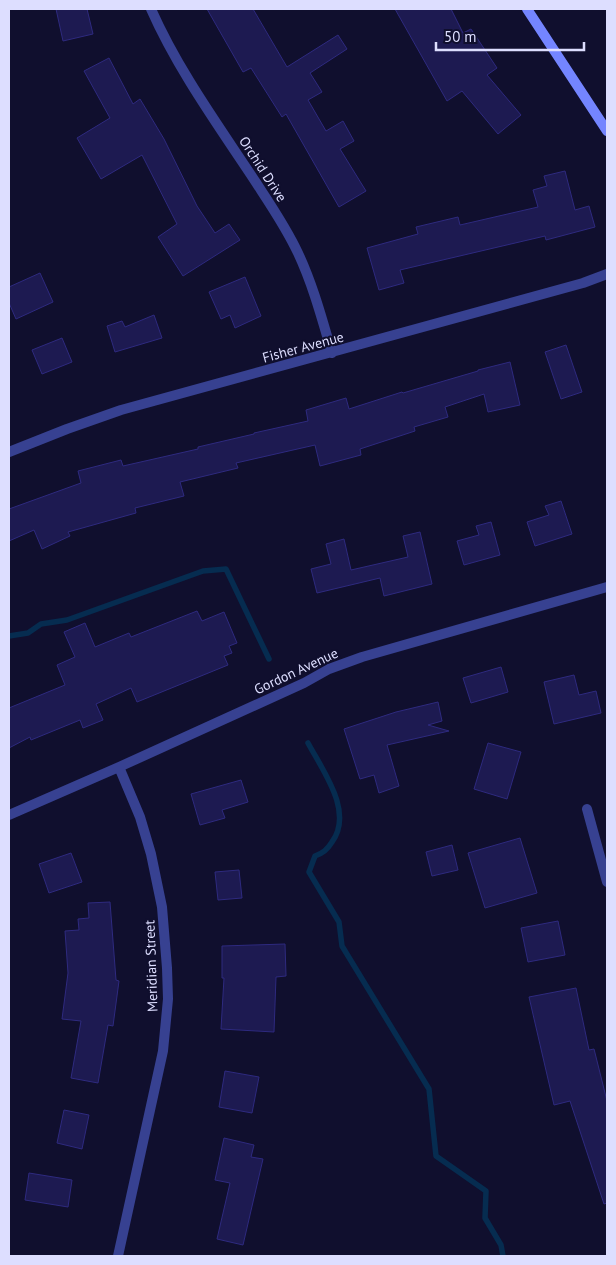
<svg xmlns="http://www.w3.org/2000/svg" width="616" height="1265" font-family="'PT Sans',sans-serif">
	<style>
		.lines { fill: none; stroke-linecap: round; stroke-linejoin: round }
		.stream { stroke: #062c50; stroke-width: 5.5 }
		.building { fill: #1d1a51; stroke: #2e2a7f }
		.street { stroke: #374191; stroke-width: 10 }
		.secondary { stroke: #7485ff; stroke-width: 10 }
		.labels { text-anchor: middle; stroke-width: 4; stroke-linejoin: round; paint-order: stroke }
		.street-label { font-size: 14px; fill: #dddeff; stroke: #100f2e }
	</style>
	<rect width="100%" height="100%" fill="#100f2e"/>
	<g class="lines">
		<path class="stream" d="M 9,636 L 28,633 L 41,624 L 67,620 L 203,571 L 226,569 L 269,659
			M 308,743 C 323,771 354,812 332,842 C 327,850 323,853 315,856 L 309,872 L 339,922 L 342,946 L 429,1089 L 436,1156 L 486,1191 L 485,1218 L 501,1245 L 503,1256"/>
	</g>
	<path class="building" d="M 56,9 L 87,9 L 93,34 L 63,41 Z
		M 207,9 L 253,9 L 287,67 L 338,35 L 347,49 L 310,73 L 322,92 L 308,100 L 326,131 L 343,121 L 354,141 L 340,149 L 366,191 L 339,207 L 286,114 L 282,117 L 251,68 L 243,72 Z
		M 395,9 L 451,9 L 463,33 L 471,29 L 497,68 L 487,75 L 521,115 L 498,134 L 462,91 L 447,101 Z
		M 109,58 L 133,104 L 140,99 L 164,139 L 197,206 L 215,233 L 229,224 L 240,240 L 183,276 L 158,237 L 177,224 L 142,155 L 101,179 L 77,138 L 110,118 L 84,71 Z
		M 565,171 L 575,210 L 589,206 L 595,227 L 546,240 L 545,236 L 400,270 L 404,283 L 379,290 L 367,248 L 418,234 L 416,227 L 458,217 L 460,225 L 538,207 L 533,190 L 547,186 L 544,176 Z
		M 40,273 L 53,302 L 16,319 L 9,303 L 9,287 Z
		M 245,277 L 261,316 L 235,328 L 230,315 L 221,319 L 209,292 Z
		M 154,315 L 162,338 L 115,352 L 107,326 L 122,321 L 125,327 Z
		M 62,338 L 72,362 L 42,374 L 32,350 Z
		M 566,345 L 582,392 L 561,399 L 545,352 Z
		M 510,362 L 520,405 L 488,412 L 484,394 L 445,407 L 448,417 L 414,427 L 415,431 L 360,449 L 361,455 L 320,466 L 315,445 L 236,463 L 238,468 L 180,482 L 184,496 L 135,508 L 136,513 L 68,532 L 70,536 L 42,549 L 34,530 L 9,541 L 9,509 L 81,483 L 78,471 L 121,460 L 123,466 L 198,449 L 198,447 L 254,434 L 254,433 L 308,421 L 306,410 L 346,398 L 349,409 L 402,392 L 403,393 L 478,371 L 478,370 Z
		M 561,501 L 572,534 L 535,546 L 527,522 L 549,515 L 545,506 Z
		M 491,522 L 500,555 L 464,565 L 457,541 L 479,535 L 476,526 Z
		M 420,532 L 432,584 L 384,596 L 380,578 L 317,593 L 311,569 L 331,564 L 326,544 L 344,539 L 351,570 L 408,557 L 403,536 Z
		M 197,611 L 202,621 L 224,612 L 237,643 L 229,646 L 232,653 L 224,656 L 228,665 L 137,702 L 131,688 L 96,704 L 103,720 L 83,728 L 80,720 L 31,740 L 30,737 L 9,748 L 9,708 L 65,685 L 57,665 L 75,657 L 64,632 L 85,623 L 95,647 L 129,633 L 131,637 Z
		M 501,667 L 508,692 L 471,703 L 463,678 Z
		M 574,675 L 579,695 L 596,691 L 601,713 L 554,724 L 544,682 Z
		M 438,702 L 442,721 L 428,725 L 449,731 L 387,745 L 399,786 L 379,793 L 374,775 L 360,779 L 344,729 L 396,712 Z
		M 488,743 L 521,752 L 507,799 L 474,789 Z
		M 241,780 L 248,802 L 222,810 L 225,818 L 200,825 L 191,794 Z
		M 520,838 L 537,893 L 485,908 L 468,853 Z
		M 452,845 L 458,870 L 432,876 L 426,852 Z
		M 71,853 L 82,882 L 49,893 L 39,864 Z
		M 239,870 L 242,898 L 218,900 L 215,872 Z
		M 110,902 L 116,980 L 119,981 L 113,1026 L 108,1025 L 98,1083 L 71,1078 L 81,1021 L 62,1019 L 68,973 L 65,931 L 79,930 L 78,919 L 89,918 L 88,903 Z
		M 558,921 L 565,955 L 528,962 L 521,928 Z
		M 285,944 L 286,976 L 276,977 L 274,1032 L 221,1029 L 224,978 L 222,978 L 222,946 Z
		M 576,988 L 589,1050 L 594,1049 L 607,1101 L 607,1203 L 604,1204 L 570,1101 L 554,1105 L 529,997 Z
		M 225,1071 L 259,1077 L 252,1113 L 219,1107 Z
		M 64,1110 L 89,1115 L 82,1149 L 57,1143 Z
		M 224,1138 L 254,1145 L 251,1157 L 263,1159 L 243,1245 L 217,1239 L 230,1183 L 215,1180 Z
		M 29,1173 L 72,1180 L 68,1207 L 25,1200 Z"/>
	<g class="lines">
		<path class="street" d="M 151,9 C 178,70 218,125 255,181 C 270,204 286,227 298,253 C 313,285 322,319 332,353
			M 9,452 L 67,429 L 121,410 L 583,283 L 607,274
			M 587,809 L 607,882
			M 9,815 L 119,767 L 304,683 L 329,669 L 362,657 L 607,587
			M 118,1256 L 163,1051 L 168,999 L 167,968 L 162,907 L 151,854 L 140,817 L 119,767"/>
		<path class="secondary" d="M 527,9 L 607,131"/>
	</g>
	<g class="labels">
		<g class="street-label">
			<text transform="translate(263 169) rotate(57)" y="5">Orchid Drive</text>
			<text transform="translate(303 347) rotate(-15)" y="5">Fisher Avenue</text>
			<text transform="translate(296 671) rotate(-25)" y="5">Gordon Avenue</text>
			<text transform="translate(151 966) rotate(-92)" y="5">Meridian Street</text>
		</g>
	</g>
	<rect width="616" height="1265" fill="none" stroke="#dddeff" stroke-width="20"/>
	<path d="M436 42v8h148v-8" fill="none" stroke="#dddeff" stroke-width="2.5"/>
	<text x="444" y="42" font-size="15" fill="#dddeff" stroke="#100f2e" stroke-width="4" paint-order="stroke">50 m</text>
</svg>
